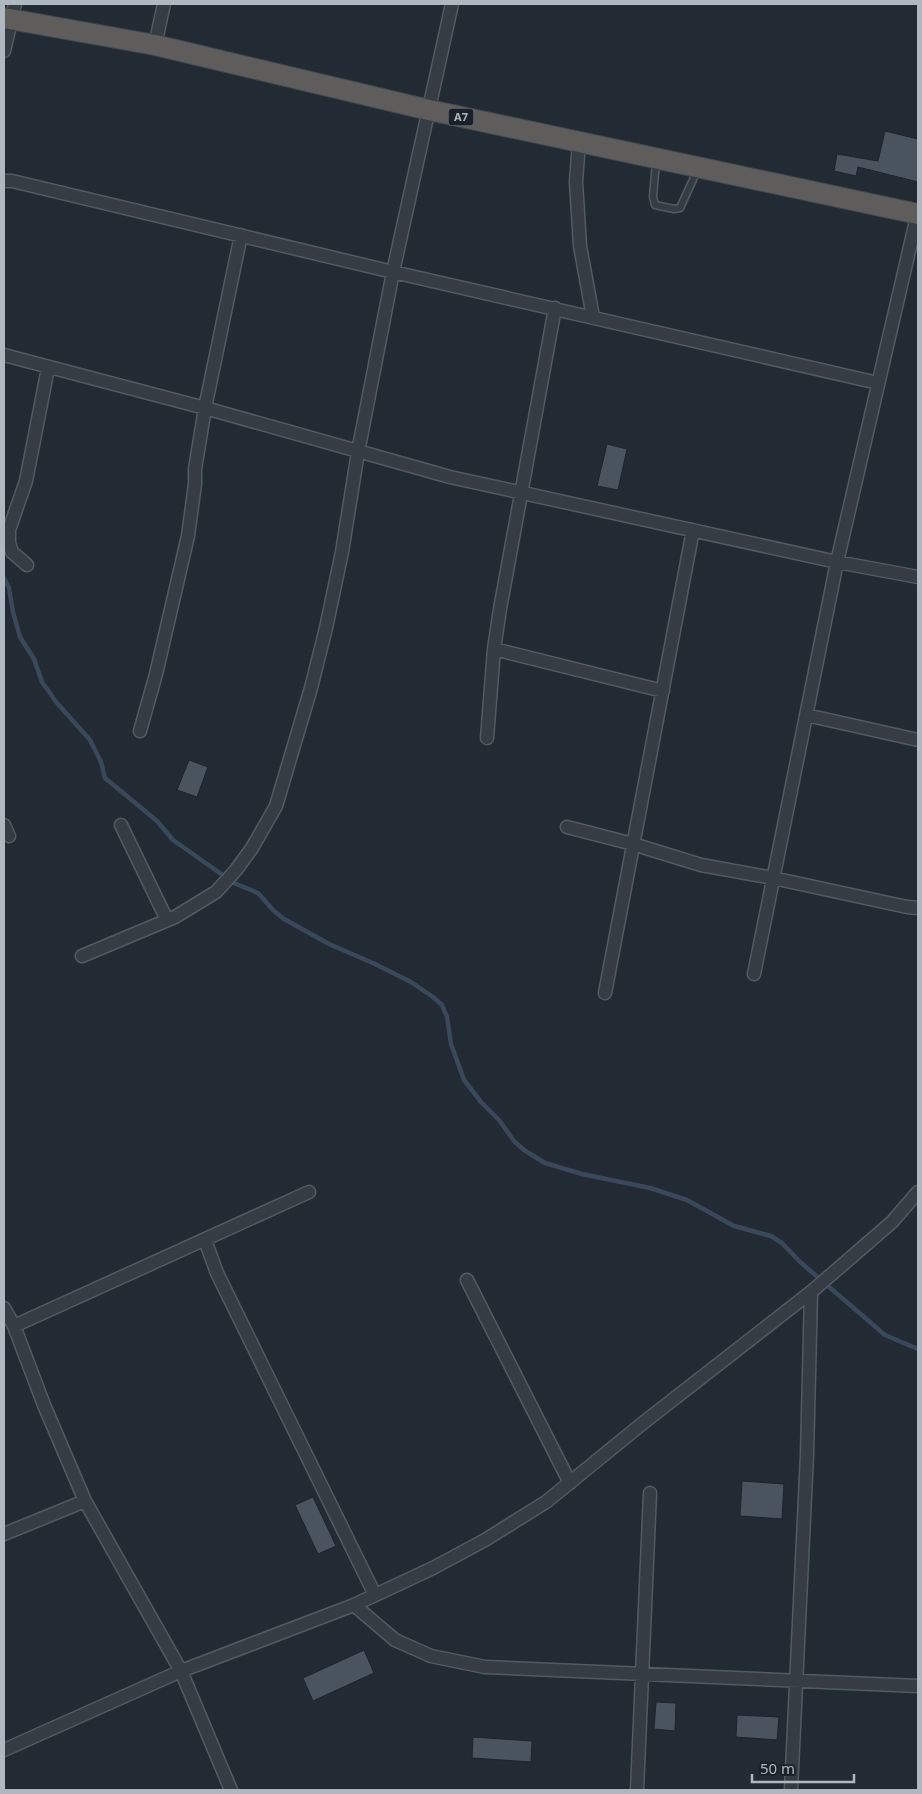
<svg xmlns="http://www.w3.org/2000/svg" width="922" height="1794" font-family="'Noto Sans',sans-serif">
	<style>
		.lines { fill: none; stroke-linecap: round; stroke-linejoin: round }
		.stream { stroke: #39485b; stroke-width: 4.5 }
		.building { fill: #4a545f; stroke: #1c232b }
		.service-casing { stroke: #525a62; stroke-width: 9 }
		.minor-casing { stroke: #525a62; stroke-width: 15 }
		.trunk-casing { stroke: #3f474f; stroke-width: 22 }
		.service { stroke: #353c44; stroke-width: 6 }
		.minor { stroke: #353c44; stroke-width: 12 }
		.trunk { stroke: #5e5d5c; stroke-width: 20 }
		.labels { text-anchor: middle; stroke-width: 4; stroke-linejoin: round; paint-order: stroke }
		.shield { fill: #1a2129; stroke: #828a93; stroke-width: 1 }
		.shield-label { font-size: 11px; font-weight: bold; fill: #afb7c1 }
	</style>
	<rect width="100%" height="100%" fill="#222a33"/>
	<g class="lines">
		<path class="stream" d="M 4,578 L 9,588 L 13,612 L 20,637 L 34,659 L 42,682 L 57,703 L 90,740 L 101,762 L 105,778 L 157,821 L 173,840 L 234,883 L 258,893 L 274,911 L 284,919 L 329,944 L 375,964 L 411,982 L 433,997 L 442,1005 L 447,1017 L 451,1044 L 464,1080 L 481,1102 L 499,1120 L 514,1141 L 524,1150 L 545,1163 L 582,1174 L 650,1188 L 687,1200 L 734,1226 L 771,1236 L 782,1243 L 799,1261 L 885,1335 L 918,1349"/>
	</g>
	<path class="building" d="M 885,131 L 918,139 L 918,182 L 858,167 L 856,176 L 834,171 L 837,154 L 878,161 Z
		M 607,444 L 627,449 L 618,490 L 597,486 Z
		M 189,760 L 208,767 L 197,797 L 177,790 Z
		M 742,1481 L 784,1484 L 782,1519 L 740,1516 Z
		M 313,1497 L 336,1546 L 318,1554 L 295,1505 Z
		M 364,1650 L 374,1673 L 313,1701 L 303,1678 Z
		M 656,1702 L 676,1703 L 675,1731 L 654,1729 Z
		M 737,1715 L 779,1717 L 777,1740 L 736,1737 Z
		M 473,1737 L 532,1741 L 531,1762 L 472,1758 Z"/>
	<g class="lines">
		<defs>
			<path id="service" d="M 656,162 L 653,197 L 655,205 L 674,209 L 680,208 L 697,171"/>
			<path id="minor" d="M 155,45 L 164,4
				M 4,51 L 15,4
				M 579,142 L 576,182 L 580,246 L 593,317
				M 4,181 L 12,181 L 393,272 L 878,383
				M 4,355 L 205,408 L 450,477 L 837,562 L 918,577
				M 27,565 L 12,552 L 9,543 L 9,530 L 26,481 L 48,368
				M 494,649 L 663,691
				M 806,715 L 918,740
				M 140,731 L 156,674 L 188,536 L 195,484 L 195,469 L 205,408 L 241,235
				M 487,738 L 494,649 L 500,609 L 555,308
				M 4,825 L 9,836
				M 121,825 L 167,920
				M 567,827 L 633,844 L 701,865 L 773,878 L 907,907 L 918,908
				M 82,956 L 175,917 L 216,892 L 236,870 L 252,848 L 276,806 L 311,688 L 326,628 L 342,552 L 358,452 L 393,272 L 452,4
				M 754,974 L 837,562 L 918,212
				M 605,993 L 693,530
				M 205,1240 L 217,1273 L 375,1595
				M 467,1280 L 570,1483
				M 4,1308 L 14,1326 L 44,1405 L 85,1501 L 181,1671 L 354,1605 L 433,1568 L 485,1540 L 546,1502 L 643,1423 L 811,1292 L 892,1222 L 918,1192
				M 14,1326 L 309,1192
				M 4,1534 L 85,1501
				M 354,1605 L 395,1640 L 431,1656 L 485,1667 L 918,1686
				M 4,1750 L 181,1671 L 231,1790
				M 637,1790 L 650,1493
				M 791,1790 L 807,1455 L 811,1292"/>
			<path id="trunk" d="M 4,18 L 155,45 L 429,110 L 918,214"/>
		</defs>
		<use href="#service" class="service-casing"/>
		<use href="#minor" class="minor-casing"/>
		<use href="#trunk" class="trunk-casing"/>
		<use href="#service" class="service"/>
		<use href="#minor" class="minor"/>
		<use href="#trunk" class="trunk"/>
	</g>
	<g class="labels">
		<rect class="shield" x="448.5" y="108.5" width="25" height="17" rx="4"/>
		<g class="shield-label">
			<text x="461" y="121">A7</text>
		</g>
	</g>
	<rect width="922" height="1794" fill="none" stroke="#afb7c1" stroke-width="10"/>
	<path d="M752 1774v8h102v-8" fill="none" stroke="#afb7c1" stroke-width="2.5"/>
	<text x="760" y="1774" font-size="15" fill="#afb7c1" stroke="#1a2129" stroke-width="4" paint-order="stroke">50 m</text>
</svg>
